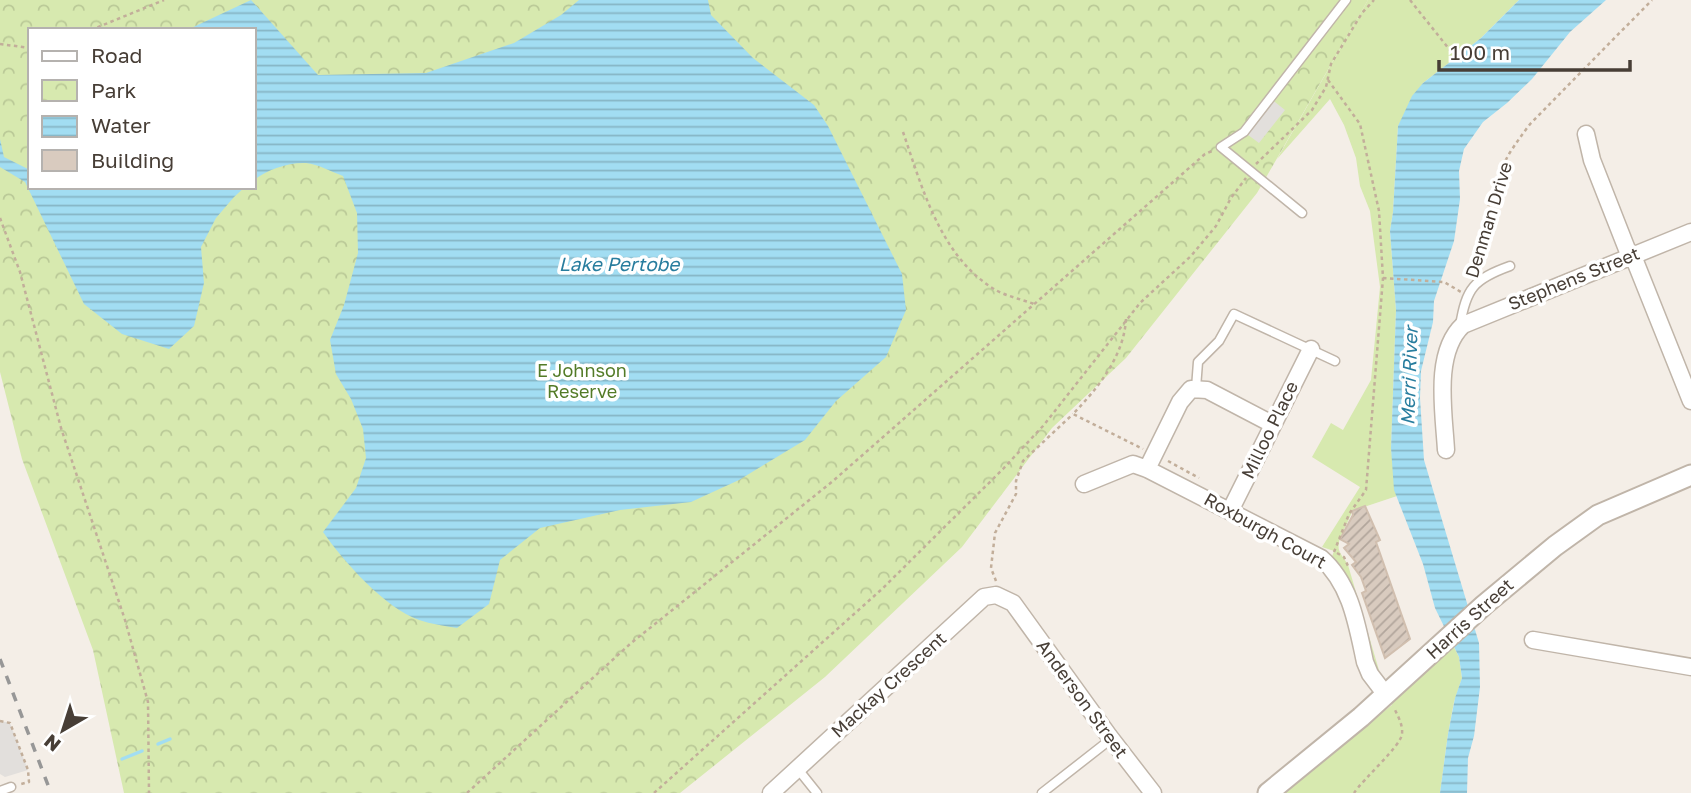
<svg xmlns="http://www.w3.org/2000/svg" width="1691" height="793" font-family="'Golos Text',sans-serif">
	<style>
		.green { fill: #d7e9af }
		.park { fill: url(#park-crowns); fill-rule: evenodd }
		.parking { fill: #e2dfdc }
		.water { fill: url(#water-rules) }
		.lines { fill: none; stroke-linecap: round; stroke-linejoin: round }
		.stream { stroke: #a2ddf2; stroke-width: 3.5 }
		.building { fill: url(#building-hatch); stroke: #d1bfaf; stroke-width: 2 }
		.service-casing { stroke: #c0b5a9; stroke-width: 11 }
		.minor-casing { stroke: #c0b5a9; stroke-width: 19 }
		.tertiary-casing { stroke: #c0b5a9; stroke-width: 23 }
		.path { stroke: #c2ae9a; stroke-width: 2.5; stroke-dasharray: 3.5 3.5; stroke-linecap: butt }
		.service { stroke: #fff; stroke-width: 8 }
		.minor { stroke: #fff; stroke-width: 16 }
		.tertiary { stroke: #fff; stroke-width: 19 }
		.rail { stroke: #979797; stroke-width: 3.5; stroke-dasharray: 9 9; stroke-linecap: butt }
		.labels { text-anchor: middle; stroke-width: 7; stroke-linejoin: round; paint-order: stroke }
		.street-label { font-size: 18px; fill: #473e36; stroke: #fff }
		.park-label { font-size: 18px; fill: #537b27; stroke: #fff }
		.water-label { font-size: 19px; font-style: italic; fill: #287d9e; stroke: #fff }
	</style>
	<defs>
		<pattern id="park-crowns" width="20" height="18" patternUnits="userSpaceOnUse" patternTransform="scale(1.75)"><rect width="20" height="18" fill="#d7e9af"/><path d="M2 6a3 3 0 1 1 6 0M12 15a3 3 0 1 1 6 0" fill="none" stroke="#bac997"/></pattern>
		<pattern id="water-rules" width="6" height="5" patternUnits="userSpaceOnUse" patternTransform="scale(1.75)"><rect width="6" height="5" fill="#a2ddf2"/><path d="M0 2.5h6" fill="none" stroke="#86b5c5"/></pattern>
		<pattern id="building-hatch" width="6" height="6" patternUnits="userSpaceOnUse" patternTransform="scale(1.75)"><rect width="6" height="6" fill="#d9cbbf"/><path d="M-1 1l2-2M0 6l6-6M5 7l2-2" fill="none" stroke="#b2a69c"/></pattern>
	</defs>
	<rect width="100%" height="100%" fill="#f4eee7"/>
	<path class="green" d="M 1368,0 L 1519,0 L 1481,38 L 1423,83 L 1398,126 L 1393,212 L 1390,231 L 1396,310 L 1391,448 L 1397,496 L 1352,511 C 1349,523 1336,538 1339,550 C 1341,556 1345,559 1348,565 L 1386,694 L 1449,637 L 1459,657 L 1462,678 L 1454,702 L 1448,734 L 1440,793 L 1278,793 L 1392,705 L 1370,674 L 1329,565 L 1334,551 L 1322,547 L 1360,487 L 1312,457 L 1331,423 L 1343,430 L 1371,380 L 1380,287 L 1370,211 L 1360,186 L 1356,158 L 1344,125 L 1330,99 L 1277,159 Z"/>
	<path class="park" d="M 0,0 L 1368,0 L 1257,193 L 1126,358 L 1052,428 L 962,547 L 825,677 L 680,793 L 124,793 L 93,650 L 22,459 L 0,372 ZM 30,30 L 254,30 L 254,187 L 30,187 Z"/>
	<path class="parking" d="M 1270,98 L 1285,110 L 1259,143 L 1244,132 Z
		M 0,721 L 10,723 L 28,770 L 5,777 L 0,774 Z"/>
	<path class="water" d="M 251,0 L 318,75 L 426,73 L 514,43 L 561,15 L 579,0 L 708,0 L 711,15 L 753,58 L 814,105 L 828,126 L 902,274 L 906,310 L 886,357 L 836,401 L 805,440 L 739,480 L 691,502 L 620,510 L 540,528 L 500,560 L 489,604 L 457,628 C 445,626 431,624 419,620 C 385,608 344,562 323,532 L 356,488 L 366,458 L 363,429 L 351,399 L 336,374 L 330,340 L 344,305 L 358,253 L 357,213 L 343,176 C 332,172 318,164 306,163 C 289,162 266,170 254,180 L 254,30 L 187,30 Z
		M 1519,0 L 1606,0 L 1570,32 L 1532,79 L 1507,103 L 1483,122 L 1464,149 L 1459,171 L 1460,199 L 1454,241 L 1434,301 L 1433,322 L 1421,371 L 1420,398 L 1424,460 L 1479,643 L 1480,687 L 1474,736 L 1468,758 L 1467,793 L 1440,793 L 1448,734 L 1455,698 L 1462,678 L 1459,657 L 1435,608 L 1423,564 L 1394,490 L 1391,448 L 1396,310 L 1390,231 L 1393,212 L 1398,126 L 1412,96 L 1423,83 L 1481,38 Z
		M 0,139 L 4,157 L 28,169 L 30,165 L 30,187 L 245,187 L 234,197 L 216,218 L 201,247 L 204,283 L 194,326 L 169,349 L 122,334 L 84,304 L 25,182 L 0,167 Z"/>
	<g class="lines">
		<path class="stream" d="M 158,744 L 170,739
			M 122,759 L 142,751"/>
	</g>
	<path class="building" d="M 1365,506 L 1380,540 L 1376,542 L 1410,639 L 1385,658 L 1362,593 L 1366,591 L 1361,577 L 1352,565 L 1356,562 L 1344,548 L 1349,544 L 1340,539 L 1353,515 L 1352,511 Z"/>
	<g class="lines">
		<defs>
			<path id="service" d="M 1302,213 L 1221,147 L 1244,132 L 1346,0
				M 1460,326 C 1466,288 1474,279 1510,266
				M 1196,388 L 1198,362 L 1219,341 L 1234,314 L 1335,361
				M 797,768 L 817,793
				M 0,791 L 11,787
				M 1042,793 L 1111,739"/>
			<path id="minor" d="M 1586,134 L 1592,160 L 1630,257
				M 1633,256 L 1691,401
				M 1446,450 C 1444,413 1433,353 1463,325 L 1691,232
				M 1147,469 L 1180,402 L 1191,389 L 1207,390 L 1272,424
				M 1084,484 L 1133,464 L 1147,469 L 1321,558 C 1351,584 1357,625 1365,662 L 1370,674 L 1386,695
				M 1230,511 L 1311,349
				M 1533,640 L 1691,667
				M 771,793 L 984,597 L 996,595 L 1013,603 L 1109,736 L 1153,793"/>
			<path id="tertiary" d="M 1268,793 L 1361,717 L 1484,605 L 1555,546 L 1598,515 L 1691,475"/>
		</defs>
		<use href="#service" class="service-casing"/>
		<use href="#minor" class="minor-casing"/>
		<use href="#tertiary" class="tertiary-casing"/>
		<path class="path" d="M 1410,0 L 1457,59
			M 91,30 L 164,0
			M 0,44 L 30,48
			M 1328,80 L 1360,124 L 1379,211 L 1383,278 L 1366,490 L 1349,514 L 1334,552
			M 903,132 C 922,187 940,256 994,289 C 1005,296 1021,299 1034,304
			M 1256,164 L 1312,110 L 1326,87 L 1331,64 L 1362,13 L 1374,0
			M 0,218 L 20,272 L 61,428 L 125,620 L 148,702 L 149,793
			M 1471,274 C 1482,235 1489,190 1509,154 C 1516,143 1523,133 1531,123 L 1652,0
			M 1383,278 L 1444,282 L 1461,292
			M 1126,319 C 1124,356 1098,388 1073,414 L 1143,449
			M 1168,461 L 1199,478
			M 1337,553 L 1344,557 L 1348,566
			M 996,581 L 991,568 L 995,533 L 1016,494 L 1016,481 L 1023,461 L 1073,414
			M 0,721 L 10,723 L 28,770 L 29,782 L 21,784
			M 467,793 L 630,644 L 833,481 L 1205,154 L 1212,151
			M 654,793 L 882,589 L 1003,469 L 1043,426 L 1140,303 L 1191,256 L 1216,226 L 1231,198 L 1246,178
			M 1354,793 C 1363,779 1401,746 1402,734 C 1403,725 1398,716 1394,708"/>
		<use href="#service" class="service"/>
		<use href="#minor" class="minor"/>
		<use href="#tertiary" class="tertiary"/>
		<path class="rail" d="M 0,659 L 51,793"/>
	</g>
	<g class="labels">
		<g class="street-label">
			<text transform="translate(1489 220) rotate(-73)" y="6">Denman Drive</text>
			<text transform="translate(1574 279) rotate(-22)" y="6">Stephens Street</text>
			<text transform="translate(1270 430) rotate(-64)" y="6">Milloo Place</text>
			<text transform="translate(1265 531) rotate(29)" y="6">Roxburgh Court</text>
			<text transform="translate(1470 619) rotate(-42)" y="6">Harris Street</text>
			<text transform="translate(889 685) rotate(-42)" y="6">Mackay Crescent</text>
			<text transform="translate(1082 699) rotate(54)" y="6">Anderson Street</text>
		</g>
		<g class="park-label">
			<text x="582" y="377">E Johnson<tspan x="582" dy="21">Reserve</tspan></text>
		</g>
		<g class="water-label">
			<text x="619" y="271">Lake Pertobe</text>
			<text transform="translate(1409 376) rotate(-88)" y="7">Merri River</text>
		</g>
	</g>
	<rect x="28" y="28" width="228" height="161" fill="#ffffff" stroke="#b5b2af" stroke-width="2"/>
	<rect x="42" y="51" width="35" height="10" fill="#ffffff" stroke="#b5b2af" stroke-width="2"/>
	<text x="91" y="63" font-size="21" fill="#473e36">Road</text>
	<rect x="42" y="80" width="35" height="21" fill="url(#park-crowns)" stroke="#b5b2af" stroke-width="2"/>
	<text x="91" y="98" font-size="21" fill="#473e36">Park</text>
	<rect x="42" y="116" width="35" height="21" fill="url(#water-rules)" stroke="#b5b2af" stroke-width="2"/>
	<text x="91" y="133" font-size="21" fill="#473e36">Water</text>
	<rect x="42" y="150" width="35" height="21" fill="#d9cbbf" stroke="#b5b2af" stroke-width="2"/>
	<text x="91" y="168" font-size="21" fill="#473e36">Building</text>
	<g transform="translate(63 730) rotate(219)" stroke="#ffffff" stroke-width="5" paint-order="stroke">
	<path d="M0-5L12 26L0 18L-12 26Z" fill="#473e36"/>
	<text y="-10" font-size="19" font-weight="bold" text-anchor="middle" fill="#473e36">N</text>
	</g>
	<path d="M1439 60v10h191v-10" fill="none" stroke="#473e36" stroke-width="3.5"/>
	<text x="1450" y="60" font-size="21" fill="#473e36" stroke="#ffffff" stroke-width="5" paint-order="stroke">100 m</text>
</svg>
